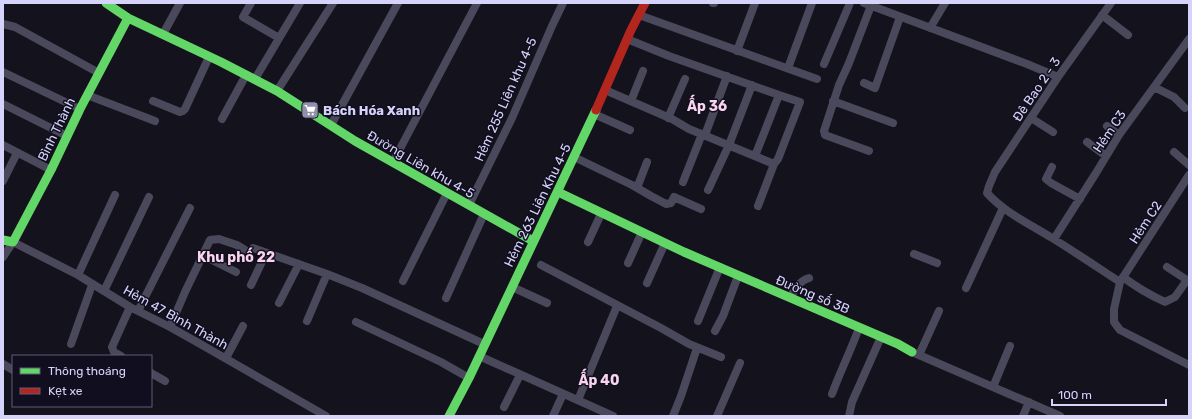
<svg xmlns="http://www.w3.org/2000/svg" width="1192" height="419" font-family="Rubik,sans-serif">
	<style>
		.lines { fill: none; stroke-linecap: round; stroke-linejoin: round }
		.street { stroke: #49495b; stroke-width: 8 }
		.fast { stroke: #63d668; stroke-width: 9 }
		.jam { stroke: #b3261e; stroke-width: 9 }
		.labels { text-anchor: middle; stroke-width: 3; stroke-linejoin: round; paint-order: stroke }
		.street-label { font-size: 13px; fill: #d5d3f9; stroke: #110f1f }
		.poi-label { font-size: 13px; font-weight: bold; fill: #d5d3f9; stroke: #110f1f; text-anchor: start }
		.neighbourhood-label { font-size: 14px; font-weight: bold; fill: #fad4ee; stroke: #110f1f }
	</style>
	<rect width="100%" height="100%" fill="#14121c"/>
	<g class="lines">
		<path class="street" d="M 251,3 L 243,17 L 279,38
			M 713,3 L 714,3
			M 864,3 L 1027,64 L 1058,77
			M 1111,3 L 1058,77 L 995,172 L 989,186 L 987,193 C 1005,213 1030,224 1052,238 C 1075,252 1097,267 1120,282
			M 639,15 L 817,79
			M 1102,15 L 1128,35
			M 3,24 L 15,27 L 99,73
			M 930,28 L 945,3
			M 163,34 L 180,3
			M 627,39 L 669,56 L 779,95 L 800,102 L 778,159 L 774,164 L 758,206
			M 737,51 L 755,3
			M 824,64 L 850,3
			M 788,68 L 812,3
			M 3,72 L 80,109
			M 255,79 L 300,3
			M 864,83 L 875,88 L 900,17
			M 1154,87 L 1174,97 L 1185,108
			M 605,90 L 672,119 L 689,129 L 774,164
			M 277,91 L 333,3
			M 87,95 L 155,121
			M 153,101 L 180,112 L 183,111 L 185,109 L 209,57
			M 631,101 L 643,71
			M 833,101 L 893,123
			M 3,104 L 67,136
			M 594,114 L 630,130
			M 668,118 L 685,79
			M 1031,118 L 1053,132
			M 222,119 L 246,75
			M 331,125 L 398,3
			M 1107,126 L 1119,135
			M 705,135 L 727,76
			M 1087,142 L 1106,156
			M 3,145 L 51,170
			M 869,151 L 825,135 L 824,131 L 839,85 L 849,63 L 872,3
			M 1174,152 L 1189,165
			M 755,156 L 779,95
			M 574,157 L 632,185 L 651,196 L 666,204 L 671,203 L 674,197 L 701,209
			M 393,162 L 477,3
			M 1052,167 L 1046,179 L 1051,183 L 1080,199
			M 1189,175 L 1120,282 L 1114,309 L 1114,322 L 1120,330 L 1189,365
			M 3,181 L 17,153
			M 683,182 L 702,134
			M 637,188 L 647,162
			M 708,190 L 729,145 L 752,85
			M 469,205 L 512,118 L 552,26 L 563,3
			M 1054,239 L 1096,173 L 1119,135 L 1189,39
			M 588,242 L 601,214
			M 253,248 L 327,274 L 362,288 L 484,344
			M 914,254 L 937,263
			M 202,255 L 236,272
			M 3,257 L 13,242 L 78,275 L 130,307 L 170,327 L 195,341 L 326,416
			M 628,263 L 642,232
			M 541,265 L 661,328 L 689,344 L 721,357
			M 78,275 L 115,195
			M 1123,277 C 1136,287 1150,295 1165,302 L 1175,297 L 1187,280 L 1167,267
			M 403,281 L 447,193
			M 647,283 L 665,243
			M 251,285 L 266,253
			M 512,287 L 547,303
			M 966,288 L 1003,208
			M 104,291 L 149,197
			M 446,298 L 484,214
			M 790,298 C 795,289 799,281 809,278
			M 279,303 L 299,264
			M 138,311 L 190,208
			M 307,321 L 327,274
			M 698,321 L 720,267
			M 356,322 L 441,362 L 469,378
			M 170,327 L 185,292 L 210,240 L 219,239 L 237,245 L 245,250
			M 715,331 L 723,316 L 738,276
			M 71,344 L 92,285
			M 912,352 L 1060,416
			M 919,355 L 939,311
			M 121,356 L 114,352 L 112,347 L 130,307
			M 479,356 L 613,416
			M 226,358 L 243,326
			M 3,364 L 13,370
			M 151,373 L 165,381
			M 993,387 L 1010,346
			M 832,394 C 840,372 851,350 859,328
			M 578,400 L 617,306
			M 504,407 L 520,375
			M 553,416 L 563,394
			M 673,416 L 681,396 L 697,348
			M 717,416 L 740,363
			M 849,416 L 852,402 L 881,337
			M 1023,416 L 1029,402"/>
		<path class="fast" d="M 106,3 L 128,18 L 221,62 L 277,91 L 355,141 L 533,241
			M 558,192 L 684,252 L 898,344 L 912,352
			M 3,240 L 13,242 L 51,170 L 80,109 L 128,18
			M 449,416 L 469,378 L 596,110"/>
		<path class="jam" d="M 596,110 L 631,30 L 645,3"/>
	</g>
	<defs>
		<symbol id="supermarket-square" viewBox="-11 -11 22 22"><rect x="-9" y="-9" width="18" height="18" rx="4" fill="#918fac" stroke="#110f1f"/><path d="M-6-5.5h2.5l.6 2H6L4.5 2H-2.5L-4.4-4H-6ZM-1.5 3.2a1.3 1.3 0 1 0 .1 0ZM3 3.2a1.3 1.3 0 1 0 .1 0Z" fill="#fff"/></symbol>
	</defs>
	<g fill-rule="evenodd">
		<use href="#supermarket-square" x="300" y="100" width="20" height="20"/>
	</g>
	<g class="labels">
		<g class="street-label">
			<text transform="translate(1036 89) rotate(-56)" y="5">Đê Bao 2 - 3</text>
			<text transform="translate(505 99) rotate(-66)" y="5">Hẻm 255 Liên khu 4-5</text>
			<text transform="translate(56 129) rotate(-64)" y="5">Bình Thành</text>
			<text transform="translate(1109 131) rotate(-56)" y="5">Hẻm C3</text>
			<text transform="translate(421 164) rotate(30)" y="5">Đường Liên khu 4-5</text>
			<text transform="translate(537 205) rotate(-64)" y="5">Hẻm 263 Liên Khu 4-5</text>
			<text transform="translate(1145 222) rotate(-57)" y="5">Hẻm C2</text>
			<text transform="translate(813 294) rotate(23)" y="5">Đường số 3B</text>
			<text transform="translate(176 317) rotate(29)" y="5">Hẻm 47 Bình Thành</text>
		</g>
		<g class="poi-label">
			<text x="323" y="115">Bách Hóa Xanh</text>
		</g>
		<g class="neighbourhood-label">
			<text x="707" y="111">Ấp 36</text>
			<text x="236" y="262">Khu phố 22</text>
			<text x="599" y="385">Ấp 40</text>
		</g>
	</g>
	<rect width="1192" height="419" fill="none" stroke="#d5d3f9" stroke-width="8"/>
	<rect x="12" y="355" width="140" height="52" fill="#110f1f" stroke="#5f5d76"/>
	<rect x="20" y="368" width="20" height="6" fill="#63d668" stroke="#5f5d76"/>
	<text x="48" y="375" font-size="12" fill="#d5d3f9">Thông thoáng</text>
	<rect x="20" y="388" width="20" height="6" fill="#b3261e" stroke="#5f5d76"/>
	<text x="48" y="395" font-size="12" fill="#d5d3f9">Kẹt xe</text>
	<path d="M1052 399v6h114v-6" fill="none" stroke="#d5d3f9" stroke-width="2"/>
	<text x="1058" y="399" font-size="12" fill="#d5d3f9" stroke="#110f1f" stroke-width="3" paint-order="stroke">100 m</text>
</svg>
